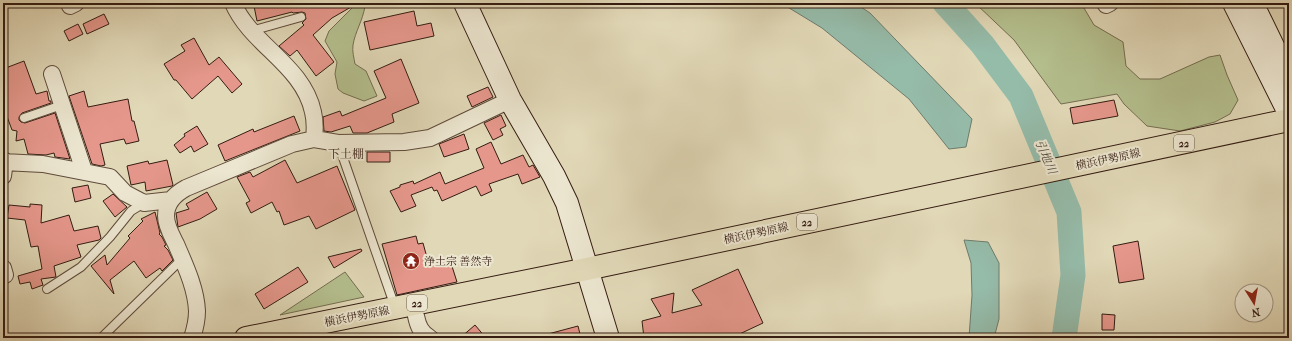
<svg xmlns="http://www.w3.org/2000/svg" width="1292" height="341" font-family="'IM FELL French Canon','Noto Serif JP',serif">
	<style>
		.green { fill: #b4be8d; stroke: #746d50 }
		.water { fill: #95bba9; stroke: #6e7b6d }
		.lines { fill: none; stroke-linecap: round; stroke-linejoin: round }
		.river { stroke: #95bba9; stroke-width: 25 }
		.building { fill: #e5978b; stroke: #341c12 }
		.lane-casing { stroke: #5f4b3b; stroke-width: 10 }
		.street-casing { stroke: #5f4b3b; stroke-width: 18 }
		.secondary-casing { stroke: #341c12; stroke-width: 24 }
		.primary-casing { stroke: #341c12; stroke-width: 24 }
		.lane { stroke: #ece6d0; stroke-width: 8 }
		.street { stroke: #ece6d0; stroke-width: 16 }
		.secondary { stroke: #ece6d0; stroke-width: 22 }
		.primary { stroke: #e1d8b7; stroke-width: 22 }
		.labels { text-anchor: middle; stroke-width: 4; stroke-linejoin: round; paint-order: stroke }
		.shield { fill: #ece6d0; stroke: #6b594b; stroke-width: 1 }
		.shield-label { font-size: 10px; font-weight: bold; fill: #341c12 }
		.street-label { font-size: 11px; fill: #341c12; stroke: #ece6d0 }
		.poi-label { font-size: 11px; fill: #341c12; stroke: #ece6d0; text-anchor: start }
		.neighbourhood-label { font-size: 12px; fill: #341c12; stroke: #ece6d0 }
		.water-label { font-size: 12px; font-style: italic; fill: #514c3f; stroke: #ece6d0 }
	</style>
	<rect width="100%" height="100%" fill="#e1d8b7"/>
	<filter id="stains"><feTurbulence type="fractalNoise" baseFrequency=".005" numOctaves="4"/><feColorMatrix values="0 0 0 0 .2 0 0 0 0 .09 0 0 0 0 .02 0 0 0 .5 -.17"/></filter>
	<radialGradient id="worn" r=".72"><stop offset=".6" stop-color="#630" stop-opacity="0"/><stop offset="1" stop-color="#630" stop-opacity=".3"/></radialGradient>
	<path class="green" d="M 357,3 L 369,3 L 365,6 C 363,20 355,32 353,45 C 352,51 354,58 355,64 L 366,71 L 377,96 L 364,101 L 343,93 L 338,89 L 335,74 L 337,62 L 325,41 L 329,31 Z
		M 975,3 L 1081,3 L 1094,25 L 1123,42 L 1126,66 L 1140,79 L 1160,79 L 1209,57 L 1220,55 L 1227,75 L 1238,100 L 1230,114 L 1215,122 L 1180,131 L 1147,126 L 1124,104 L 1117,94 L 1061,104 L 1014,40 Z
		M 345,272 L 364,297 L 280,315 Z"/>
	<path class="water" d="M 781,3 L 855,3 L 870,13 L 972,119 L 966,147 L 949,149 L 909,99 L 822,28 Z
		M 964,240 L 988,242 L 999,263 L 999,319 L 994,338 L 969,338 L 972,295 L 971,263 Z"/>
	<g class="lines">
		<path class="river" d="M 945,3 L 982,44 L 1021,96 L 1069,212 L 1073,275 L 1064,338"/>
	</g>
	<path class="building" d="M 266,3 L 358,3 L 332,18 L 313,35 L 334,62 L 316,76 L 297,50 L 290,56 L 279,46 L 304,25 L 302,23 L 306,19 L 305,13 L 302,12 L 293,13 L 292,12 L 257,21 L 254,6 Z
		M 414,11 L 417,26 L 431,23 L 434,36 L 370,50 L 364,22 Z
		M 104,14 L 109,24 L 87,34 L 83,24 Z
		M 78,24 L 83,34 L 69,41 L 64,31 Z
		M 194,38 L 209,65 L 219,57 L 242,84 L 232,93 L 218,76 L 192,99 L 176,80 L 174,80 L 164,64 L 185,51 L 181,45 Z
		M 401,59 L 419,103 L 392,114 L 394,122 L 367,133 L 353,133 L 350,126 L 331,132 L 324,131 L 323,117 L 340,111 L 342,116 L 386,98 L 374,71 Z
		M 24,61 L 36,94 L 47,91 L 49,101 L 51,101 L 51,103 L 22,113 L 19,117 L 19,120 L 21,122 L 25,123 L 55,113 L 70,159 L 55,157 L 54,153 L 46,155 L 28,154 L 24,139 L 16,141 L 17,131 L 12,130 L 6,114 L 3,94 L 3,69 Z
		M 488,87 L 493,97 L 472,107 L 467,96 Z
		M 84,91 L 88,107 L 128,99 L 132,121 L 134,121 L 139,141 L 126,144 L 124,139 L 100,144 L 105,165 L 101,166 L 92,164 L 69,96 Z
		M 1114,100 L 1118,116 L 1073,124 L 1070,108 Z
		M 501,115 L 506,126 L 500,129 L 503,135 L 493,140 L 484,123 Z
		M 294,116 L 300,131 L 225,161 L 218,145 L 253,129 L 254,132 Z
		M 197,126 L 208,144 L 194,152 L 191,146 L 180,153 L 174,145 L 185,136 L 184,134 Z
		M 464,134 L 469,149 L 444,157 L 439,144 Z
		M 491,142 L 501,164 L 523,155 L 529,167 L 533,165 L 540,177 L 522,184 L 518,174 L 489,184 L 492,191 L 481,196 L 476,186 L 442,201 L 437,190 L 434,191 L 432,187 L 411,195 L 416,206 L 401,212 L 390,191 L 400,187 L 400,185 L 413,181 L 414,184 L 440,172 L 445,184 L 484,168 L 476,149 Z
		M 367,152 L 390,152 L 390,162 L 367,162 Z
		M 167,160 L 173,185 L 172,186 L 146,191 L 145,182 L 131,185 L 127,166 L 148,161 L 149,164 Z
		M 285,160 L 297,183 L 337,166 L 355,210 L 316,229 L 309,216 L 284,225 L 279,211 L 277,212 L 272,202 L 251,213 L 246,203 L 250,201 L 237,177 L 250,172 L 253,177 Z
		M 88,185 L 91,198 L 75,202 L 72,188 Z
		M 207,192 L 217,209 L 200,219 L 178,227 L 176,213 L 189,209 L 186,204 Z
		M 113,194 L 127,207 L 115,217 L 103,201 Z
		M 30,204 L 42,205 L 41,223 L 69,215 L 74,231 L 98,226 L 101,238 L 99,240 L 77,245 L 81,257 L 54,266 L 56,277 L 41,279 L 43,285 L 32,289 L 30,282 L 20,284 L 18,276 L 42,269 L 38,246 L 31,247 L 25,220 L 7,218 L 9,205 L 30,207 Z
		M 155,212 L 160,233 L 159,234 L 162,237 L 166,245 L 164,246 L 168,250 L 173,260 L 162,271 L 160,268 L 146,278 L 134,261 L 110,280 L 114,294 L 91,266 L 105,255 L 107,265 L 130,238 L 128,236 L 143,221 L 141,219 Z
		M 416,236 L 418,244 L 423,243 L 429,265 L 450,260 L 457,282 L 397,295 L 382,244 Z
		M 1138,241 L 1144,279 L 1119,283 L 1113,246 Z
		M 361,249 L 362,251 L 334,268 L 328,257 Z
		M 298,267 L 308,282 L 264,309 L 255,294 Z
		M 738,269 L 763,323 L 731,338 L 644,338 L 642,321 L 661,316 L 651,299 L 674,293 L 672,313 L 702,305 L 692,290 Z
		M 1102,314 L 1115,315 L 1114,330 L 1102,330 Z
		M 475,325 L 486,338 L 460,338 Z
		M 578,326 L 581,338 L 548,338 L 548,334 Z"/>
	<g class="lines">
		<defs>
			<path id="lane" d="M 251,31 L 301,17
				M 24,118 L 62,105
				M 338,143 L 395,307
				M 47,289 L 81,267 L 110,237 L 131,211 L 144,203
				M 101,338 L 182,259"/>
			<path id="street" d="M 233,3 C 251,45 303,65 313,112 C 315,120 315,130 314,139
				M 1105,3 L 1106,5 L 1110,3
				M 70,6 L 76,3
				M 52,74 L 84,171
				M 3,162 L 43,164 L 110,177 L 125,193 L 144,203 L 171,200
				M 3,176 L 5,161
				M 3,268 L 5,275
				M 416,316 C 418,326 421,333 430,338
				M 192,338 C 195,329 197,320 197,311 C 196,288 185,265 176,244 C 172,236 166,226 166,216 C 166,202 175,194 186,188 L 292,144 L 314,139 L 338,143 L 404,142 L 430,138 L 510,100"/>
			<path id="secondary" d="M 465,3 L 510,100 L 554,176 L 567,203 L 608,338
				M 1234,3 L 1289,113
				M 1252,3 L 1289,79"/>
			<path id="primary" d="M 246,338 L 587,269 L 1289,120"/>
		</defs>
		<use href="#lane" class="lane-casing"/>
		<use href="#street" class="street-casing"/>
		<use href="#secondary" class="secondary-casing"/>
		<use href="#primary" class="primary-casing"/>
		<use href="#lane" class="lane"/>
		<use href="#street" class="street"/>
		<use href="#secondary" class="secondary"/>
		<use href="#primary" class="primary"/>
	</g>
	<defs>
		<symbol id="temple-disc" viewBox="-11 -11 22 22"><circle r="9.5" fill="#8f2418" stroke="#ece6d0"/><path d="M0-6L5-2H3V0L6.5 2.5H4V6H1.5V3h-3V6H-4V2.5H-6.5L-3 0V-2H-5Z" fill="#fff"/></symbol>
	</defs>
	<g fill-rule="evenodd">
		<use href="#temple-disc" x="401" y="251" width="20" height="20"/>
	</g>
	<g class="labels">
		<g class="shield">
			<rect x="1174" y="135" width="20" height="16" rx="3"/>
			<rect x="797" y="214" width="20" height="16" rx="3"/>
			<rect x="407" y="295" width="20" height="16" rx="3"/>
		</g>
		<g class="shield-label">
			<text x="1184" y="147">22</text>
			<text x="807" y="226">22</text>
			<text x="417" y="307">22</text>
		</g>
		<g class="street-label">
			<text transform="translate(1108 159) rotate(-12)" y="4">横浜伊勢原線</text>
			<text transform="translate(756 233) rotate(-12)" y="4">横浜伊勢原線</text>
			<text transform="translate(357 316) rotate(-11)" y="4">横浜伊勢原線</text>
		</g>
		<g class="poi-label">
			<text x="424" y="265">浄土宗 善然寺</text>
		</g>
		<g class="neighbourhood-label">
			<text x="346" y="158">下土棚</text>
		</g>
		<g class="water-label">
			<text transform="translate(1046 157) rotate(67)" y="4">引地川</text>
		</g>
	</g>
	<rect width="1292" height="341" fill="none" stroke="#e1d8b7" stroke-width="16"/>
	<rect x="4" y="4" width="1284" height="333" fill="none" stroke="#341c12" stroke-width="2"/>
	<rect x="8" y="8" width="1276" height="325" fill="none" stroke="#341c12"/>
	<g transform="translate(1254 303) rotate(169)"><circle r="19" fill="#ece6d0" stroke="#a29584"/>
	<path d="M0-3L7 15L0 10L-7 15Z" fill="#8f2418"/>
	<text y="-6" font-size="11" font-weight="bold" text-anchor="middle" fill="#341c12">N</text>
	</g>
	<rect width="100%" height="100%" filter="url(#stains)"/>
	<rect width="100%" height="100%" fill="url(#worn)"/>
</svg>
